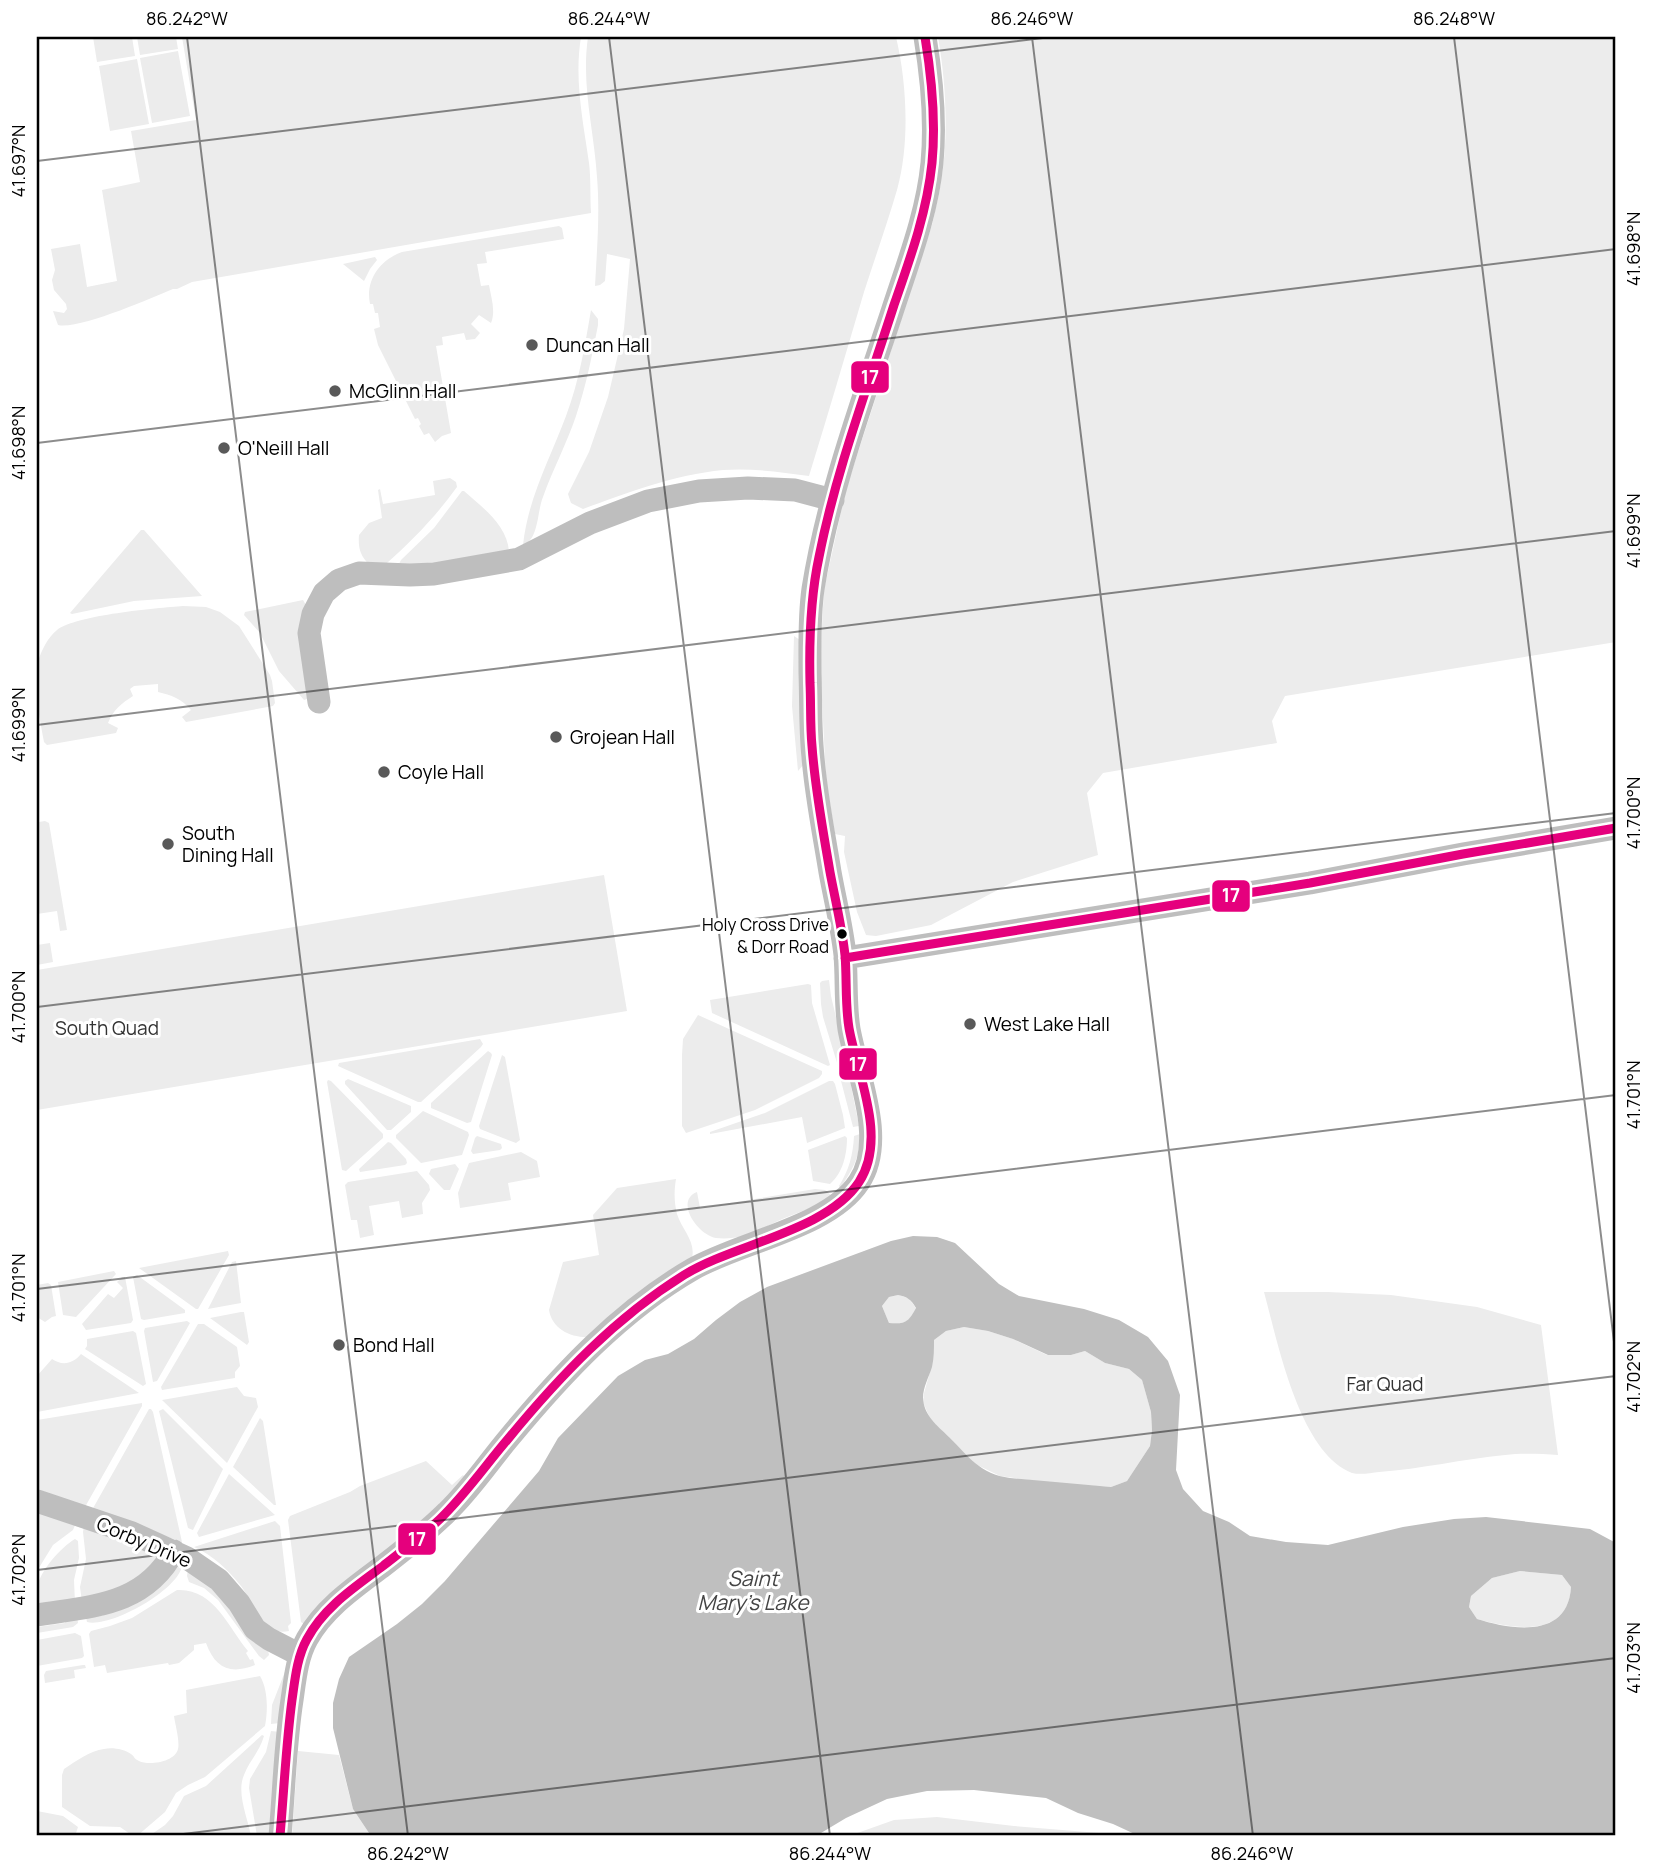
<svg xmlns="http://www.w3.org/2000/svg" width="1653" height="1873" font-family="Manrope,sans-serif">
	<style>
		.green { fill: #ececec }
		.water { fill: #bfbfbf; fill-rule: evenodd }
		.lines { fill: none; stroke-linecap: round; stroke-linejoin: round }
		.minor { stroke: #bebebe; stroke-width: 23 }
		.bus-1-casing { stroke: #fff; stroke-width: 14 }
		.bus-1 { stroke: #e5007d; stroke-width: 9 }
		.ticks { fill: none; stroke: #000; stroke-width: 2; stroke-opacity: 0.45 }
		.poi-dot { fill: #595959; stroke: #fff; stroke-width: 2.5 }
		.bus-dot { fill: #000; stroke: #fff; stroke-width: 2.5 }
		.labels { text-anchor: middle; stroke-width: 6; stroke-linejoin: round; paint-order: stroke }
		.bus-label { font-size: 17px; fill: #000; stroke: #fff; text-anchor: end }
		.poi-label { font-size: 19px; fill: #000; stroke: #fff; text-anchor: start }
		.park-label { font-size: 19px; fill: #333; stroke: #fff }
		.street-label { font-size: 19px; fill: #000; stroke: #fff }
		.water-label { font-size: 21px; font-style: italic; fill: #444; stroke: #fff }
		.line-badge { stroke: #fff; stroke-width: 2.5 }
		.badge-label { font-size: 19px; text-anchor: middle; font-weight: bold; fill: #fff }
		.neatline { fill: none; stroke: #000; stroke-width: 2.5 }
		.ticks-label { font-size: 18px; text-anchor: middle; fill: #000 }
	</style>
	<rect width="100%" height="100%" fill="#fff"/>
	<path class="green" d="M 93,37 L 132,37 L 135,56 L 97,62 Z
		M 137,37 L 176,37 L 178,49 L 140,55 Z
		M 182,37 L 581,37 C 574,79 583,121 589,163 C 591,179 590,196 591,213 L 192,282 L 177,289 L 173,289 C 151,298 79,330 58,325 L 53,311 L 64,313 L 67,309 L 66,304 L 54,290 L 52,280 L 55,270 L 51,249 L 80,244 L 87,287 L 117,281 L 102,190 L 140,182 L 131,131 L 196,120 Z
		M 588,37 L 896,37 C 907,83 910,144 897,190 C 887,224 875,258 864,292 C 846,353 828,414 809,476 C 780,472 752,468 723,470 C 674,475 629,492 583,509 L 571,503 L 568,494 L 589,452 L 608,397 L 624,329 L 630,259 L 607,254 L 605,281 L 600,285 L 595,286 C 597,249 600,214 597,177 C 594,129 581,86 588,37 Z
		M 938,37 L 1616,37 L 1616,642 L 1285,696 L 1272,721 L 1277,743 L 1103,773 L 1087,793 L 1098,855 L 1013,882 L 931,925 L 876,936 L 866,935 L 857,912 L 844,852 L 845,836 L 835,834 L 826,779 L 820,661 L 824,590 L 846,489 L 932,225 C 935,211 939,196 941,182 C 949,137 946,82 938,37 Z
		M 178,51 L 190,116 L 152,123 L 140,58 Z
		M 137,59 L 149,124 L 110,131 L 99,66 Z
		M 559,226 L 562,228 L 564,239 L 485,252 L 487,263 L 477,264 L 481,286 L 489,285 C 491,297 496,311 491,323 L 479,315 L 471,324 L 480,333 L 475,339 L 466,340 L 464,333 L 442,337 L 443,345 L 436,346 L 451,433 L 442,436 L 435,442 L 429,433 L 424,435 L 419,426 L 421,424 L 418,418 L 415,419 L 378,345 L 374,329 L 380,327 L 378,313 L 375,313 L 373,304 L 370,304 C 365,280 380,260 402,252 Z
		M 375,257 L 377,260 L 370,269 L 364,281 L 343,264 Z
		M 591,310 L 598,319 L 598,325 C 592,356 586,386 576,416 C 567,443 553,469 543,497 C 537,511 539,540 523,545 C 528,498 550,459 566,416 C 579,382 585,345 591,310 Z
		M 450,478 L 456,482 L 457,487 C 436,516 413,540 387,563 L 369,564 C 360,556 358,547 359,535 L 369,523 L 382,518 L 378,490 L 380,489 L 383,504 L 435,495 L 433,481 Z
		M 462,491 L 464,491 C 482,507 507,525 509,551 L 445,565 L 399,564 L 401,560 L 434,528 Z
		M 141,530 L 144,530 L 202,596 L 134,601 L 72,614 L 70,613 Z
		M 303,600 L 306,605 L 307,699 L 304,700 L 279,671 L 260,633 L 244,615 L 245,612 Z
		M 183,606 L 206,607 L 220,612 L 239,626 L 270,675 L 272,681 L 275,703 L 273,706 L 186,722 L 182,717 L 191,710 C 182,699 171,695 158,692 L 158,684 L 134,686 L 130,689 L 133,696 C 122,703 113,710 108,723 L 118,728 L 116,733 L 47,745 L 44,742 C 40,720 32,683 38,662 C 41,651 48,637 57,630 C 76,615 157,608 183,606 Z
		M 794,636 L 800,640 L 804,764 L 798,771 L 792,706 Z
		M 45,821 L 49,823 L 67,930 L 60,931 L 57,911 L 37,914 L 37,825 L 39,824 L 39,822 Z
		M 604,875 L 627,1011 L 37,1110 L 37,970 Z
		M 50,943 L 53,962 L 37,965 L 37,945 Z
		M 829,980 L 831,996 L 847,1064 L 838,1066 L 823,1017 L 821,1004 L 820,983 L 822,981 Z
		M 808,984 L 811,985 L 812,1003 L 830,1065 L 828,1066 L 712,1013 L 710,1000 Z
		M 698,1015 L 822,1071 L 822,1074 L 819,1078 L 755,1110 L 686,1133 L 682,1126 L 682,1055 L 683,1039 Z
		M 480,1039 L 483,1044 L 481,1047 L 421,1102 L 418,1102 L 338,1066 L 339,1063 Z
		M 488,1051 L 491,1053 L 492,1055 L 471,1122 L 467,1123 L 431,1108 L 431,1103 Z
		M 502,1055 L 505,1057 L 520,1140 L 516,1143 L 480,1129 L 479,1126 Z
		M 848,1071 L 859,1126 L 853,1127 L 840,1077 L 841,1075 Z
		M 348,1079 L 411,1106 L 411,1112 L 391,1130 L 387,1130 L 345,1084 L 345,1081 Z
		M 328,1080 L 331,1081 L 383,1134 L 383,1138 L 346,1171 L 342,1170 L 327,1082 Z
		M 829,1081 L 833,1081 L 835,1084 L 843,1115 L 845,1128 L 807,1143 L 802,1117 L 710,1134 L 710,1132 L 765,1113 Z
		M 423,1111 L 468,1132 L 469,1135 L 462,1155 L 421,1163 L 396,1138 L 396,1135 Z
		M 860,1134 C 861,1155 852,1171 840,1188 L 839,1186 C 849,1170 853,1155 854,1136 Z
		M 477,1136 L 501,1144 L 502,1148 L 500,1150 L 473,1154 L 471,1151 L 475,1138 Z
		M 845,1136 L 847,1138 C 847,1154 843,1173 830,1184 L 813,1181 L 808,1150 Z
		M 388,1142 L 391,1143 L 406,1159 L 407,1163 L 405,1165 L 360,1172 L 359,1169 Z
		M 521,1152 L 537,1161 L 540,1177 L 508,1183 L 511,1200 L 460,1208 L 458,1193 L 469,1163 Z
		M 455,1164 L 459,1169 L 450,1190 L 444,1190 L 429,1174 L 431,1169 Z
		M 417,1171 L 429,1185 L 430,1190 L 422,1203 L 423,1214 L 402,1218 L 399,1201 L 369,1206 L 374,1235 L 360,1238 L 357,1220 L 351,1220 L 345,1185 L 348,1182 Z
		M 676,1179 C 674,1191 674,1202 677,1214 C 682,1230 696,1241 692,1258 L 589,1337 C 571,1338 552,1329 549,1310 L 563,1262 L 599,1255 L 593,1215 L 617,1188 Z
		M 815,1189 L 825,1190 L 832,1196 C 816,1207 796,1213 778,1221 C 767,1226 755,1233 743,1236 C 735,1238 725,1239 716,1238 C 698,1235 674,1201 697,1192 L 700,1208 Z
		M 228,1251 L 229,1255 L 198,1309 L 196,1309 L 139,1268 Z
		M 236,1261 L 241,1303 L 208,1309 L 232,1262 Z
		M 114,1271 L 116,1274 L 76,1317 L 63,1315 L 58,1282 Z
		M 137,1275 L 185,1310 L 185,1313 L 144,1320 L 141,1319 L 133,1277 Z
		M 122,1277 L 125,1277 L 133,1320 L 131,1323 L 86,1330 L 82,1324 L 108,1294 L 114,1298 L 123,1288 L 117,1282 Z
		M 48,1283 L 51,1285 L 56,1316 L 52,1317 L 45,1322 L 37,1317 L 37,1285 Z
		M 1264,1292 L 1328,1292 L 1391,1295 L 1477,1307 L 1541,1325 L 1558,1455 C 1541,1454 1522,1453 1505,1455 C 1463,1459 1421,1469 1379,1472 C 1371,1473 1360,1475 1352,1473 C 1299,1452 1278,1343 1264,1292 Z
		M 898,1295 C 907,1297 911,1299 916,1309 C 908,1323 906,1324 889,1323 L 882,1306 L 889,1297 Z
		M 241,1312 L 244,1312 L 249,1342 L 247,1345 L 210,1318 Z
		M 187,1321 L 190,1323 L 157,1381 L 153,1382 L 144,1331 L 145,1328 Z
		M 198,1324 L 204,1324 L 237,1347 L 240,1366 L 235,1372 L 235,1378 L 162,1390 L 161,1387 Z
		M 964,1327 L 988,1331 L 1013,1339 L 1047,1355 L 1071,1355 L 1085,1351 L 1105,1363 L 1129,1369 L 1142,1380 L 1151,1412 L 1152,1430 L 1150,1446 L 1127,1481 L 1111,1487 L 1050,1483 L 1000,1476 L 971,1462 L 948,1436 L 931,1421 L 923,1402 L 924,1393 L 932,1365 L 934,1340 L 946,1331 Z
		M 133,1331 L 136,1333 L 146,1384 L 143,1386 L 85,1349 L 87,1346 L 87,1339 Z
		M 81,1354 L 139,1393 L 37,1412 L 37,1376 L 52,1359 C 62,1366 73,1364 81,1354 Z
		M 237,1387 L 244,1396 L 256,1398 L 258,1407 L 227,1463 L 162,1400 Z
		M 142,1403 L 142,1406 L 85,1507 L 37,1489 L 37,1420 Z
		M 149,1409 L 151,1409 L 153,1412 L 182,1542 L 92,1510 Z
		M 163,1409 L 223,1469 L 193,1530 L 188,1528 L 159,1411 Z
		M 260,1418 L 263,1421 L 276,1505 L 274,1505 L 233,1467 Z
		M 426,1461 L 452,1485 L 463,1475 L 467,1480 L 304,1624 L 301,1622 L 288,1520 L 290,1516 L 350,1492 L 360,1486 Z
		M 229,1474 L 275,1515 L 199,1537 L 197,1533 Z
		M 37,1509 L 76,1523 L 73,1530 L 53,1545 L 37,1571 Z
		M 275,1521 L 280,1526 L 291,1623 L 288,1626 L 289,1631 C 261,1637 254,1603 241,1586 C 228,1570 213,1555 194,1547 Z
		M 84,1525 L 152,1549 L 159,1560 L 138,1581 L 82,1602 L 80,1587 L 86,1559 L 83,1532 Z
		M 75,1539 L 78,1541 L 79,1558 L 74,1580 L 75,1603 L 37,1604 C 37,1599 36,1592 37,1587 C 41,1570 60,1548 75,1539 Z
		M 179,1566 L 182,1566 C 178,1590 111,1628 87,1622 L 85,1613 L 97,1613 L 101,1616 C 129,1606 159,1589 179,1566 Z
		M 188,1569 L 201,1577 L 268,1650 L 269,1655 L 264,1660 L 259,1656 L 218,1600 L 204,1588 L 189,1582 L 187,1576 Z
		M 1520,1571 L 1562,1575 L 1571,1587 C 1568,1639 1513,1629 1477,1619 L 1469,1607 L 1471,1596 L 1492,1578 Z
		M 177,1590 C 214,1588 228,1627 248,1651 L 246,1653 L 250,1660 L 253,1659 L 255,1665 C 230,1675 215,1668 206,1643 L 194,1645 L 194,1650 L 179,1663 L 169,1665 L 168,1663 L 107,1673 L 105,1665 L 94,1667 L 89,1634 L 91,1631 L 110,1626 L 132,1618 Z
		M 77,1614 L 78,1623 L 73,1627 L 37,1633 L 37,1627 L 65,1623 L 66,1618 Z
		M 75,1633 L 81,1636 L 84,1656 L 82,1658 L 37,1666 L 37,1640 Z
		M 83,1665 L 85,1665 L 86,1668 L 74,1670 L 75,1678 L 45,1683 L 44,1675 L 46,1671 Z
		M 286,1669 L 280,1723 L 271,1724 L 272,1705 Z
		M 260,1676 C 268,1689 268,1711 265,1726 L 205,1777 L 188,1785 L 176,1793 L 165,1812 L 137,1836 L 133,1836 L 120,1827 L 90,1826 L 62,1807 L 62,1775 L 64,1769 C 76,1761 90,1751 104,1749 C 112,1747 124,1749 131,1754 C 136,1758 133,1758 139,1761 C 149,1766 175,1762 178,1749 C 180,1741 175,1724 174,1716 L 187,1713 L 186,1690 Z
		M 271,1731 L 280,1732 L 271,1836 L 257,1836 L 249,1788 L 250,1779 L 266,1752 Z
		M 262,1735 L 264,1736 C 259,1753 249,1761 244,1775 C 236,1793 248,1818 251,1836 L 149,1836 L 165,1825 L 173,1816 L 184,1796 L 206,1786 Z
		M 298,1751 L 339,1755 L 353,1809 L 371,1836 L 292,1836 Z
		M 37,1811 L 63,1816 L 78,1827 L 75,1836 L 37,1836 Z
		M 937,1817 L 1014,1826 L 1099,1833 L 1108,1836 L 849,1836 L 894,1820 Z"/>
	<path class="water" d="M 913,1236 L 937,1237 L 955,1243 L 999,1284 L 1019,1296 L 1084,1309 L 1119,1320 L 1148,1337 L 1168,1361 L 1180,1395 L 1176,1470 L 1183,1489 L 1203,1511 L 1229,1522 L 1250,1536 L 1286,1542 L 1328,1545 L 1403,1527 L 1454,1519 L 1486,1517 L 1590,1529 L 1616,1543 L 1616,1836 L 1139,1836 L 1113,1824 L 1078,1813 L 1046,1798 L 974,1790 L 927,1791 L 887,1799 L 846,1818 L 816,1836 L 371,1836 L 353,1809 L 333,1728 L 333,1703 L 339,1679 L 349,1657 L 397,1624 L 422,1604 L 445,1581 L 539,1471 L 558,1438 L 618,1376 L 645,1360 L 668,1354 L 694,1339 L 716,1320 L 740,1302 L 767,1287 L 891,1241 ZM 898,1295 C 907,1297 911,1299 916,1308 C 908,1323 905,1324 889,1323 L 882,1306 L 889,1297 ZM 964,1327 L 988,1331 L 1013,1339 L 1048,1355 L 1071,1355 L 1085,1351 L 1105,1363 L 1129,1369 L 1142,1380 L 1151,1412 L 1152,1430 L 1150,1446 L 1127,1481 L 1111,1487 L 1010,1478 C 980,1474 969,1457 949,1437 C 937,1425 924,1416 923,1398 C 923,1387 929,1377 932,1367 C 934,1358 934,1349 934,1340 L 946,1331 ZM 1520,1571 L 1562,1575 L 1571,1587 C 1568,1639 1512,1630 1477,1619 L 1469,1607 L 1471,1596 L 1492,1578 Z"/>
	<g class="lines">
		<path class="minor" d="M 319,702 L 309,633 L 313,614 L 324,593 L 339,580 L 359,573 L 410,575 L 434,574 L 519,559 L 590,523 L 648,501 L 699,491 L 748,488 L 795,490 L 833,500
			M 845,958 L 1310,883 L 1463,854 L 1616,828
			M 37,1501 L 132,1533 L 187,1558 L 219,1580 L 239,1603 L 255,1629 L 269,1639 L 300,1655
			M 37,1615 C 92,1606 144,1606 174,1551
			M 280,1836 C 284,1791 285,1745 292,1700 C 295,1679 297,1657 307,1639 C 324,1608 355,1587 383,1566 C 405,1549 427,1532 447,1512 C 470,1490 488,1463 508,1439 C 561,1375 620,1311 693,1269 C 740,1242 830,1227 859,1182 C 887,1140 857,1074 849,1029 C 845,1004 847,979 845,955 C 842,927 835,900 830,872 C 824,834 816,796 813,757 C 810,729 811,701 810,673 C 810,645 809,617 813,589 C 828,495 861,405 891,315 C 907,265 927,215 932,163 C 936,120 932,79 925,37"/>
		<defs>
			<path id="bus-1" d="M 845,958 L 1310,883 L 1463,854 L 1616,828
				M 280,1836 C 284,1790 286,1745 292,1700 C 295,1679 297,1657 307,1639 C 324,1607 355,1587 383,1566 C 402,1551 422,1536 440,1519 C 465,1495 485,1466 508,1439 C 559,1377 615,1318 684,1275 C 734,1244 827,1231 859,1182 C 888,1138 857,1074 849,1028 C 845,1004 847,979 845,955 C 842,927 835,899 830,872 C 823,830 815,789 812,746 C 810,725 811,704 810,683 C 809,641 810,599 819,557 C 836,471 867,389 894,305 C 910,259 927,212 932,163 C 936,121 932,79 925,37"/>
		</defs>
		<use href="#bus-1" class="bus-1-casing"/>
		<use href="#bus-1" class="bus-1"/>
	</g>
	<path class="ticks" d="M 187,37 L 408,1836M 609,37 L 830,1836M 1032,37 L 1253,1836M 1454,37 L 1616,1358M 37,161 L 1051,37M 37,443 L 1616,249M 37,725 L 1616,531M 37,1007 L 1616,813M 37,1289 L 1616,1095M 37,1570 L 1616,1376M 167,1836 L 1616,1658"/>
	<g class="poi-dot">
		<circle cx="532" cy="345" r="7"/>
		<circle cx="335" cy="391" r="7"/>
		<circle cx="224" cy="448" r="7"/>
		<circle cx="556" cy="737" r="7"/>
		<circle cx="384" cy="772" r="7"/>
		<circle cx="168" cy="844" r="7"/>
		<circle cx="970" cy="1024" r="7"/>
		<circle cx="339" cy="1345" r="7"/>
	</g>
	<circle class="bus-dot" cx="842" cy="934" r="6"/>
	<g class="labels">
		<g class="bus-label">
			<text x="829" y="931">Holy Cross Drive<tspan x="829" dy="22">&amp; Dorr Road</tspan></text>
		</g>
		<g class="poi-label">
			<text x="546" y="352">Duncan Hall</text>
			<text x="349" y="398">McGlinn Hall</text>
			<text x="238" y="455">O'Neill Hall</text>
			<text x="570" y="744">Grojean Hall</text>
			<text x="398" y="779">Coyle Hall</text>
			<text x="182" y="840">South<tspan x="182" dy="22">Dining Hall</tspan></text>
			<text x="984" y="1031">West Lake Hall</text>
			<text x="353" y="1352">Bond Hall</text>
		</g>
		<g class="park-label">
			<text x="107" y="1035">South Quad</text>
			<text x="1385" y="1391">Far Quad</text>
		</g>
		<g class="street-label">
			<text transform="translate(144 1542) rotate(23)" y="7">Corby Drive</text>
		</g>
		<g class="water-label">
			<text x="753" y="1586">Saint<tspan x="753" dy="24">Mary's Lake</tspan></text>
		</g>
	</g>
	<g class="line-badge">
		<rect x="850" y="360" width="40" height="34" rx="7" fill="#e5007d"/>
		<rect x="1211" y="879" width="40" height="34" rx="7" fill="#e5007d"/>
		<rect x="838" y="1047" width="40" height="34" rx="7" fill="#e5007d"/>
		<rect x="397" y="1522" width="40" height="34" rx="7" fill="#e5007d"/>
	</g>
	<g class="badge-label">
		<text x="870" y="384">17</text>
		<text x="1231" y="902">17</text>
		<text x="858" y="1071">17</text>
		<text x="417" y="1546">17</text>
	</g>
	<rect width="1653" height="1873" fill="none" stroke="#ffffff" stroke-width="77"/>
	<rect x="38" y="38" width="1576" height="1796" class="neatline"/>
	<g class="ticks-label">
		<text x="187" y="25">86.242°W</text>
		<text x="609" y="25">86.244°W</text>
		<text x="1032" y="25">86.246°W</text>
		<text x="1454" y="25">86.248°W</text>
		<text transform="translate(19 161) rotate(-90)" y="6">41.697°N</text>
		<text transform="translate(1634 249) rotate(-90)" y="6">41.698°N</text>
		<text transform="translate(19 443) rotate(-90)" y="6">41.698°N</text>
		<text transform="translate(1634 531) rotate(-90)" y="6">41.699°N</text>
		<text transform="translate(19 725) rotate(-90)" y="6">41.699°N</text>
		<text transform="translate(1634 813) rotate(-90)" y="6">41.700°N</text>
		<text transform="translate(19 1007) rotate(-90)" y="6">41.700°N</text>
		<text transform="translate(1634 1095) rotate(-90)" y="6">41.701°N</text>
		<text transform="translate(19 1288) rotate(-90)" y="6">41.701°N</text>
		<text transform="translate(1634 1377) rotate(-90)" y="6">41.702°N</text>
		<text transform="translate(19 1570) rotate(-90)" y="6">41.702°N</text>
		<text transform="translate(1634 1658) rotate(-90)" y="6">41.703°N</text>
		<text x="408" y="1860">86.242°W</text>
		<text x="830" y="1860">86.244°W</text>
		<text x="1252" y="1860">86.246°W</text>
	</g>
</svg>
